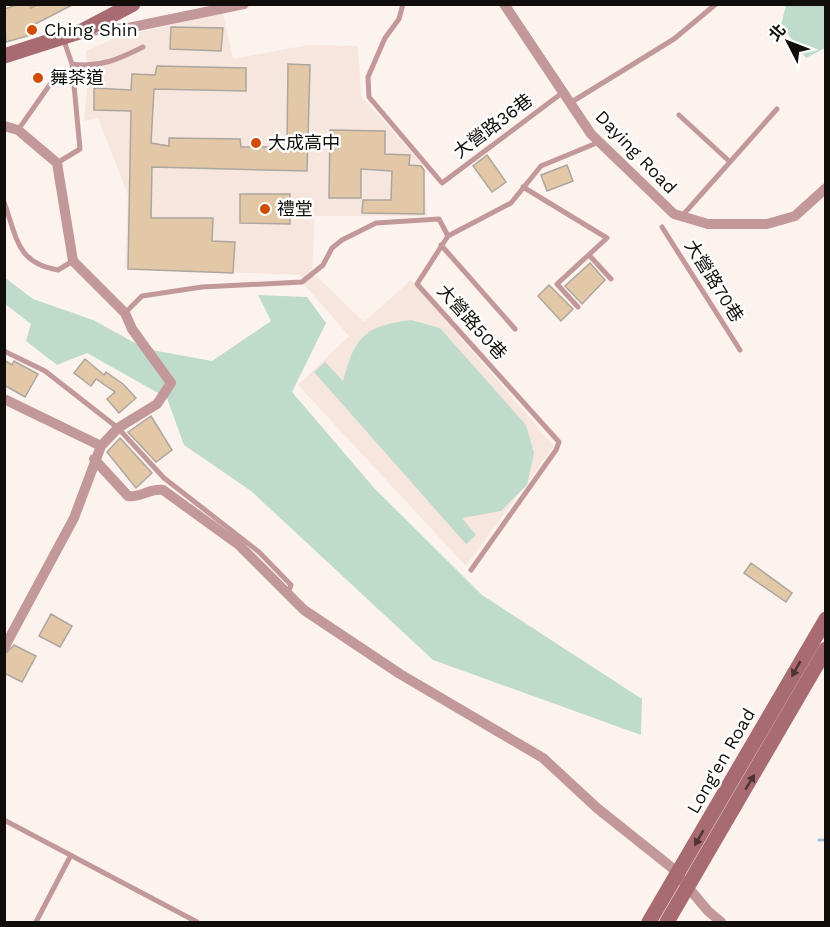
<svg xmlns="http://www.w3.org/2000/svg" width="830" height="927" font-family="'Work Sans','Noto Sans TC',sans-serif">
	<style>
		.built { fill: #f6e6dd }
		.green { fill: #bfdbcc }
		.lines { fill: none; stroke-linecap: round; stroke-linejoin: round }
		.stream { stroke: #9fbfdc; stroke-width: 3 }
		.building { fill: #e3c8a7; stroke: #aca69f; stroke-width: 1.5 }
		.lane { stroke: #c3989b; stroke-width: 5 }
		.street { stroke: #c3989b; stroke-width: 10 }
		.secondary { stroke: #a76b71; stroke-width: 15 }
		.secondary-bridge { stroke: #a76b71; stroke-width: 15 }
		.oneway { fill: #4c3334 }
		.poi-dot { fill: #d14c03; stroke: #fff; stroke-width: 2 }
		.labels { text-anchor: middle; stroke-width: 5; stroke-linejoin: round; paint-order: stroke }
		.poi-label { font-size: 18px; fill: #100d0b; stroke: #fff; text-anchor: start }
		.street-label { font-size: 18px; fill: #100d0b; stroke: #fff }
	</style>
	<rect width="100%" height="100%" fill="#fcf3ee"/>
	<path class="built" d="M 223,13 L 233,59 L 308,45 L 358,46 L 361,96 L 423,165 L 427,216 L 315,216 L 312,272 L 303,280 L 300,275 L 125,268 L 128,195 L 98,118 L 84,121 L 88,80 L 86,51 L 115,38 Z
		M 313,273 L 364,322 L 411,280 L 554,446 L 466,566 L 298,385 L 349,336 L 303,283 Z"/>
	<path class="green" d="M 786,5 L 825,5 L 825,48 L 806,58 L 781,25 Z
		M 4,277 L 33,299 L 93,320 L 146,349 L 212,361 L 271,321 L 258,295 L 307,297 L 326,323 L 292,392 L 375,489 L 482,595 L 642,699 L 641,735 L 433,660 L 251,491 L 184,445 L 167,398 L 87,353 L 57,365 L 26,341 L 31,324 L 5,304 Z
		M 411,320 L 440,328 L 526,425 L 534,453 L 527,485 L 501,511 L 462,518 L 476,535 L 466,544 L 314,372 L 325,362 L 343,381 C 355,336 365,326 411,320 Z"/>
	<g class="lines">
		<path class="stream" d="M 819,840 L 826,840"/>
	</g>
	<path class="building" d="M 20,4 L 30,4 L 31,8 L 39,4 L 74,4 L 35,24 L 38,33 L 6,42 L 4,9 Z
		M 171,27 L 223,28 L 221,51 L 170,49 Z
		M 288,64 L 310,65 L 307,171 L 152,167 L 151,218 L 213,218 L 212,241 L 235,242 L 233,273 L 128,269 L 131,111 L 94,110 L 94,88 L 131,90 L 132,74 L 155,75 L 157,66 L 246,68 L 246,91 L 154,89 L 151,143 L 169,146 L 169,138 L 240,139 L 241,147 L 287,147 Z
		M 330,130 L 385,131 L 385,154 L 410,155 L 409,165 L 421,166 L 424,170 L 424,214 L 362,213 L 363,200 L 391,200 L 392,171 L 361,169 L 361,198 L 329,198 Z
		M 487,155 L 506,182 L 492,192 L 473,166 Z
		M 567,165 L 573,181 L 547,191 L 541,175 Z
		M 240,194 L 290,194 L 290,224 L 240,223 Z
		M 590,263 L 605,280 L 582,304 L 565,286 Z
		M 549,285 L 573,309 L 561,321 L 538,296 Z
		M 85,359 L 104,375 L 106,372 L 123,384 L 136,398 L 119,413 L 107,399 L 115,392 L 96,379 L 91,386 L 74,373 Z
		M 4,360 L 12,365 L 14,361 L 38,374 L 25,397 L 4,385 Z
		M 151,416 L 172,450 L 156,462 L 128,432 Z
		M 120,438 L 152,473 L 136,488 L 107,452 Z
		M 751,563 L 792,593 L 786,602 L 744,573 Z
		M 51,614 L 72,626 L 60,647 L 39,636 Z
		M 14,645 L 36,656 L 22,682 L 4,673 L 4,655 Z"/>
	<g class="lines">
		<path class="lane" d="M 403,4 L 399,19 L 385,38 L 368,77 L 369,97 L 442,183 L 562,93
			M 72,64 C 100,68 119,59 143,47
			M 570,103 L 674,39 L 716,4
			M 679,115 L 729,161
			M 18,130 L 51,83 L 73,76
			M 57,163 L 80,149 L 72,64 L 63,38
			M 523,187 L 607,238 L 557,284 L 578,307
			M 4,202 C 17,237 16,263 58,270 L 73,261
			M 682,216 L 777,109
			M 662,227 L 740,350
			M 441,245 L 515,329
			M 589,255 L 611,279
			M 125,313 L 142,296 L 202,287 L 302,282 L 323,265 L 332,248 L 342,240 L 376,223 L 439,219 L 448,236
			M 4,351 L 45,371 L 118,428 L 164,478 L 259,552 L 291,585 L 288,593
			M 471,570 L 556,450 L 559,442 L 417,284 L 448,236 L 511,203 L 541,166 L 599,142
			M 4,820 L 197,922
			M 36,922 L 71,855"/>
		<path class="street" d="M 504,4 L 591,134 L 674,214 L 708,224 L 767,224 L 795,216 L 826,188
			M 87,31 L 128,28 L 244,4
			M 4,126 L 18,130 L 57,163 L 73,261 L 125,313 L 132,329 L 171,383 L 157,404 L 118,428 L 101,446 L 74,518 L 4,648
			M 4,399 L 101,446
			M 94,459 L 128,496 C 141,498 149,488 163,490 L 239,545 L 304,610 L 400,674 L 543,758 L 597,808 L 671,867 L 708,911 L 721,922"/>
		<path class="secondary" d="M 4,56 L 82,31 L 133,4"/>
		<path class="secondary-bridge" d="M 649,922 L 826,619
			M 667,922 L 826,649"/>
	</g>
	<defs><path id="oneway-solid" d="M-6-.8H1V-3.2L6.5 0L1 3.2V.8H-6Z" transform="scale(1.5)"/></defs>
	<g class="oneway">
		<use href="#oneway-solid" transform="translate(796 669) rotate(119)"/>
		<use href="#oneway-solid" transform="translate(750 782) rotate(-59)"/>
		<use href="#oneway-solid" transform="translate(699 838) rotate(120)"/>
	</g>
	<g class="poi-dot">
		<circle cx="32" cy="30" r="6"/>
		<circle cx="38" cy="78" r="6"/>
		<circle cx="256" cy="143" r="6"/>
		<circle cx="265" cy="209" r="6"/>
	</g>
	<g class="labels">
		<g class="poi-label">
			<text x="44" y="36">Ching Shin</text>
			<text x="50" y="84">舞茶道</text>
			<text x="268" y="149">大成高中</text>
			<text x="277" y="215">禮堂</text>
		</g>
		<g class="street-label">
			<text transform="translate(493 126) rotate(-37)" y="6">大營路36巷</text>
			<text transform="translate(636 152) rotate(46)" y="6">Daying Road</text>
			<text transform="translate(714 281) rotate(58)" y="6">大營路70巷</text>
			<text transform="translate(472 322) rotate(48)" y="6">大營路50巷</text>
			<text transform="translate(721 761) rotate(-60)" y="6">Long'en Road</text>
		</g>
	</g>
	<rect width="830" height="927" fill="none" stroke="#100d0b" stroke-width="12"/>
	<g transform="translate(788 42) rotate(312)" stroke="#ffffff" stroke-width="4.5" paint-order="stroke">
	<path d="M0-4.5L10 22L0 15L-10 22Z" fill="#100d0b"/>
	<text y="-9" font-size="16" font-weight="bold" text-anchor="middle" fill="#100d0b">北</text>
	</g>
</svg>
